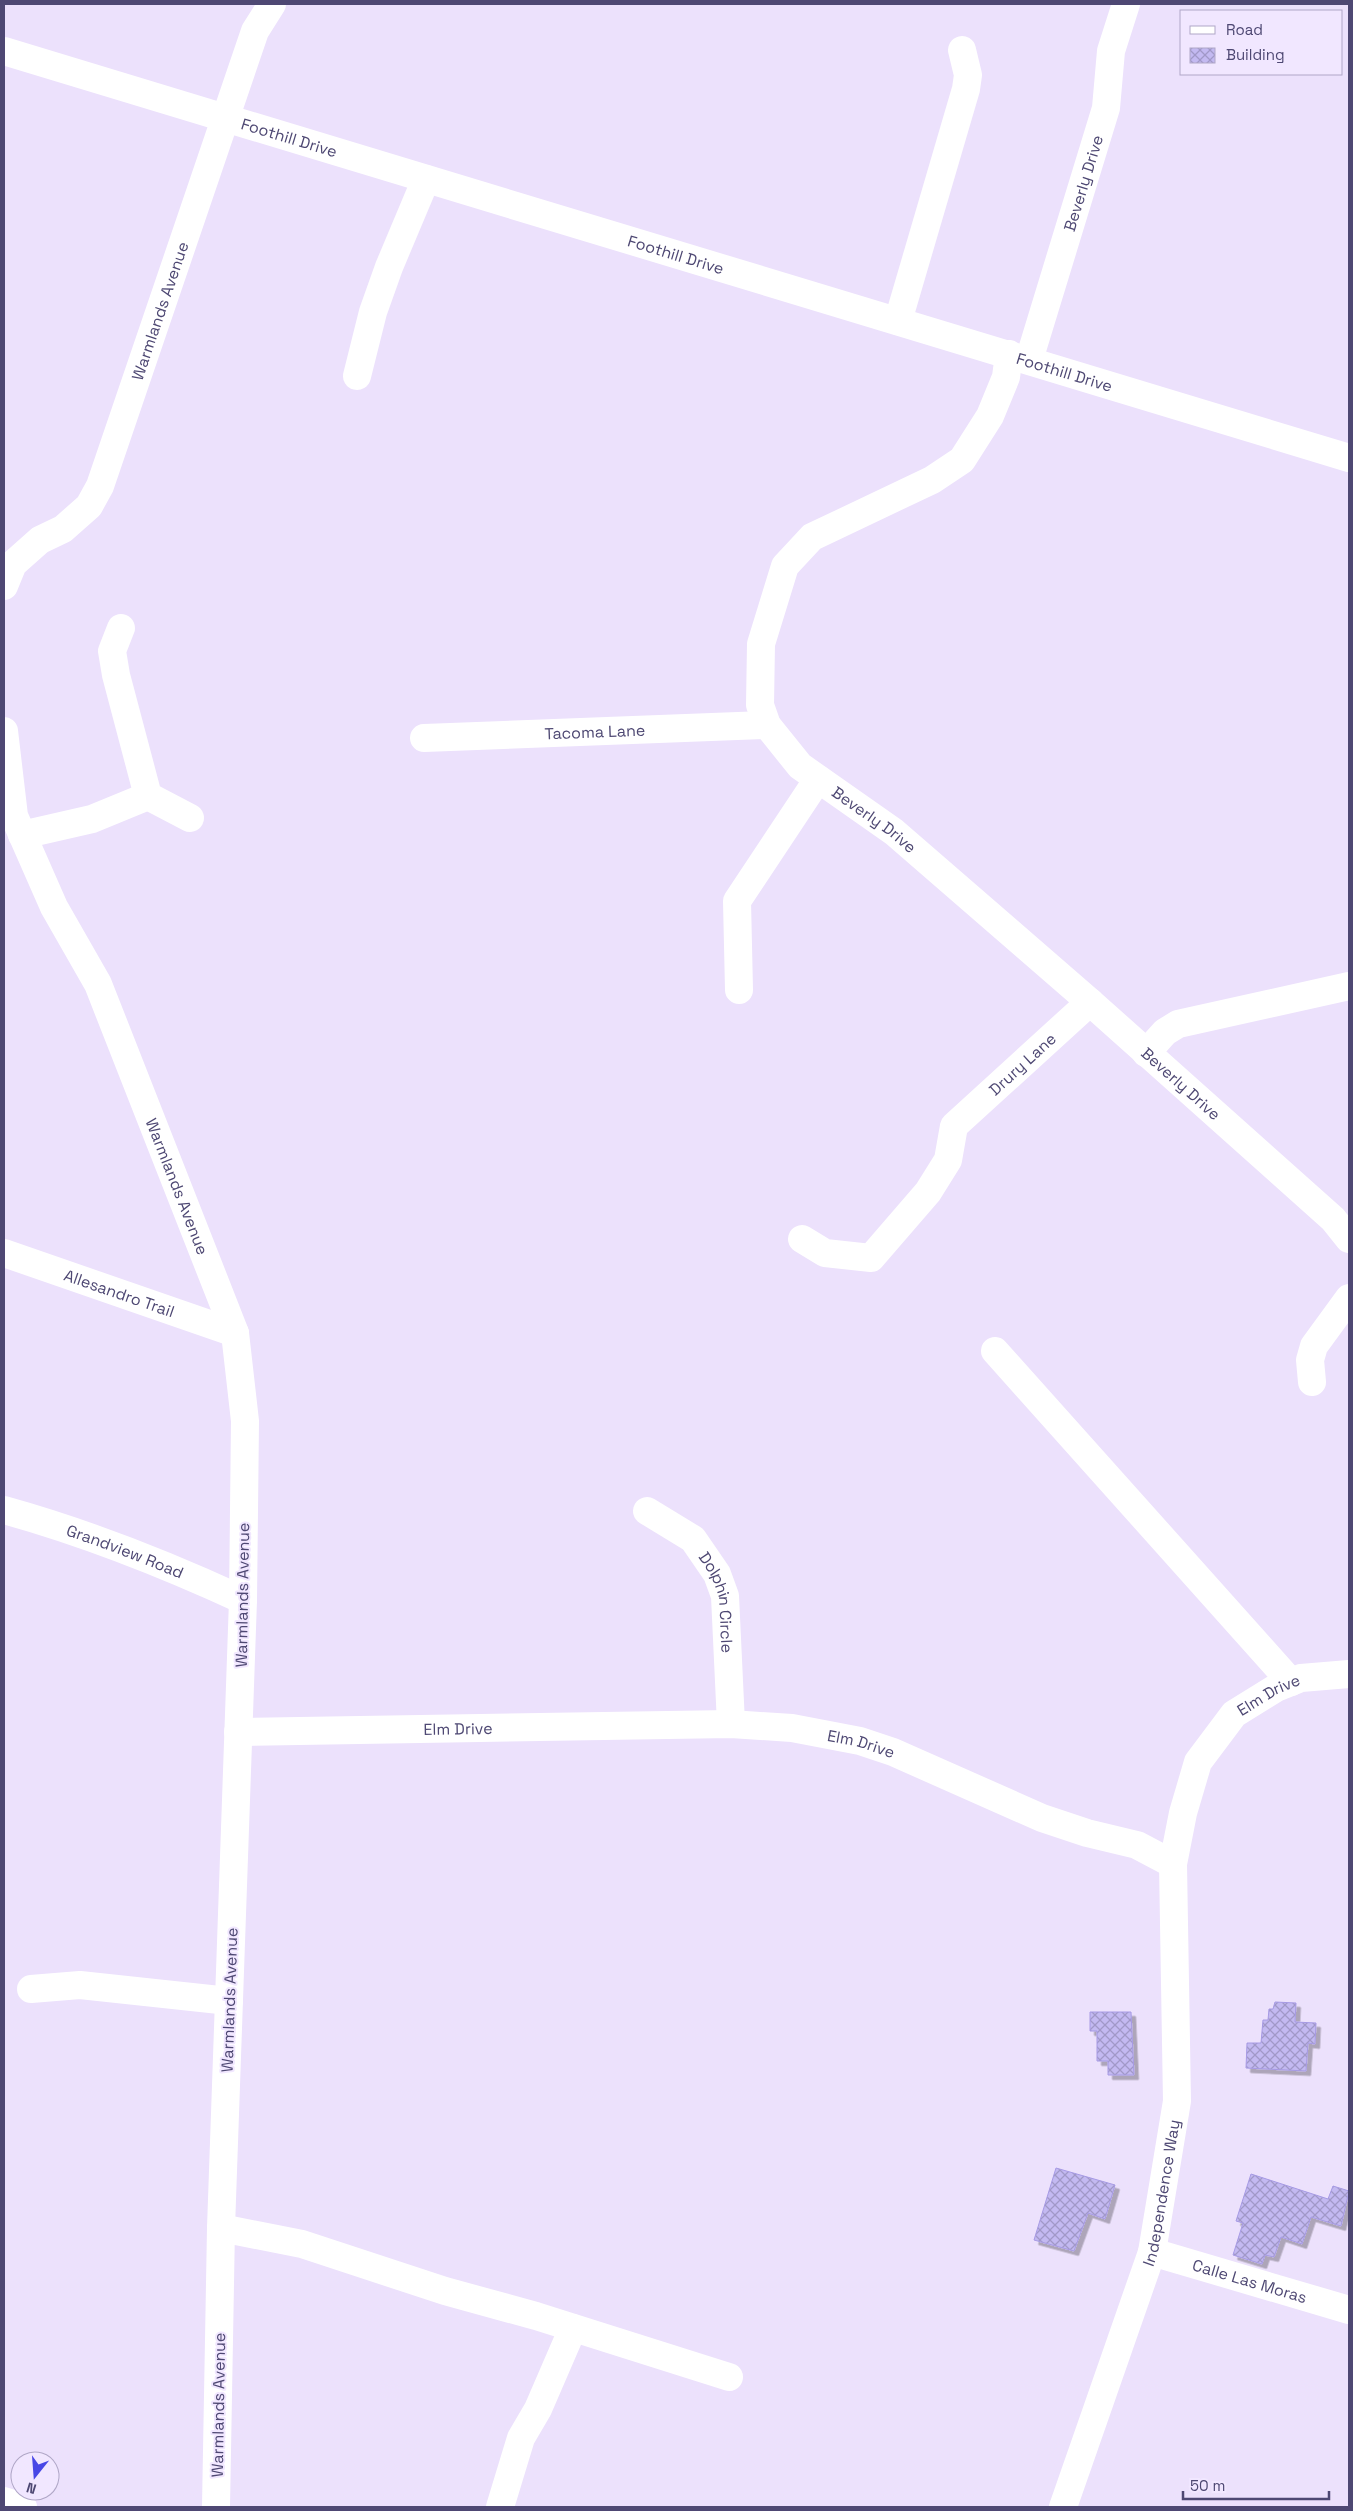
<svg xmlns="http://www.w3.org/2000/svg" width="1353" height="2511" font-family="'Space Grotesk',sans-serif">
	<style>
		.building { fill: url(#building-cross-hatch); stroke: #a69ae4; filter: url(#shadow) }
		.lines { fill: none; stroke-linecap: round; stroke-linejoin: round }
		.minor { stroke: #fff; stroke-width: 28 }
		.labels { text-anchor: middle; stroke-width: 4; stroke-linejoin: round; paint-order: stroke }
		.street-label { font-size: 16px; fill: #4e4873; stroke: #f1e7ff }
	</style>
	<defs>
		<pattern id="building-cross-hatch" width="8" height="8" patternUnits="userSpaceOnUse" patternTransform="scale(1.25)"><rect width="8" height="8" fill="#c3b9f1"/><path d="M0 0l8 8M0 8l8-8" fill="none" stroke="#a198c8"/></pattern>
		<filter id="shadow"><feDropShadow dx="4.5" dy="4.5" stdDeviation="0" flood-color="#0004"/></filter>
	</defs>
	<rect width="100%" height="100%" fill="#ece1fc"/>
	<path class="building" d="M 1275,2002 L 1296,2003 L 1295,2022 L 1316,2023 L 1315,2044 L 1308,2043 L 1306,2071 L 1246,2068 L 1247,2043 L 1261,2043 L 1263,2020 L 1268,2020 L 1269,2009 L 1273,2009 Z
		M 1090,2012 L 1131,2012 L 1134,2075 L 1108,2075 L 1108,2061 L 1097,2061 L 1097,2031 L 1090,2031 Z
		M 1056,2168 L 1115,2185 L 1105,2219 L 1088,2213 L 1074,2251 L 1034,2240 Z
		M 1251,2174 L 1328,2199 L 1333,2186 L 1349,2191 L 1341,2226 L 1311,2217 L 1302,2244 L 1281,2237 L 1274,2257 L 1265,2255 L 1262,2264 L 1233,2255 L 1243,2223 L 1236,2221 Z"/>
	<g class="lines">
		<g class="minor">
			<path id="s1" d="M 4,51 L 1349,458"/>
			<path d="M 898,321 L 966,89 L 968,75 L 962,50"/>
			<path id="s2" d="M 1009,354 L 1006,377 L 990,416 L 962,460 L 932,480 L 812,537 L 785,566 L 761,644 L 760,705 L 767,725 L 800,766 L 894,832 L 1090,1002 L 1333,1219 L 1349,1239"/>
			<path id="s3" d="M 1029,360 L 1106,108 L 1111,51 L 1126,4"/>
			<path d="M 357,376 L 373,312 L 389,267 L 426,179"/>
			<path id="s4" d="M 4,586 L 13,564 L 40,540 L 63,529 L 89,506 L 100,486 L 255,31 L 272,4"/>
			<path d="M 121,628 L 112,651 L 116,675 L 148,796 L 190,818"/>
			<path id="s5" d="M 4,731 L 14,816 L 54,907 L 98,984 L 235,1333 L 245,1421 L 243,1600 L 221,2228 L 216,2507"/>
			<path id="s6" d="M 424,738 L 767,725"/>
			<path d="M 22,835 L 92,819 L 148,796"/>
			<path d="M 739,990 L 737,901 L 818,779"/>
			<path d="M 1146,1053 L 1165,1032 L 1178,1024 L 1349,986"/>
			<path id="s7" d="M 802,1239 L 825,1253 L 871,1258 L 928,1192 L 948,1160 L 954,1126 L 1090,1002"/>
			<path id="s8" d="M 4,1253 L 235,1333"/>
			<path d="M 995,1351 L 1291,1682"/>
			<path d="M 1312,1382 L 1310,1360 L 1314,1346 L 1349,1298"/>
			<path id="s9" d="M 4,1510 C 87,1533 165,1564 243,1600"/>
			<path id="s10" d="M 647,1511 L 693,1539 L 717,1574 L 725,1596 L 731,1724"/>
			<path id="s11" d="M 238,1732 L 731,1724 L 792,1728 L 860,1741 L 893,1752 L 1042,1818 L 1087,1833 L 1137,1845 L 1173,1864"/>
			<path d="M 31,1989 L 80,1985 L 229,2001"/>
			<path d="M 221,2228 L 302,2244 L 445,2291 L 536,2316 L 729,2377"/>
			<path id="s12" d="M 1152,2252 L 1349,2310"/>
			<path d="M 4,2501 L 23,2507"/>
			<path d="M 500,2507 L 521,2438 L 538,2409 L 573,2328"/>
			<path id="s13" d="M 1063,2507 L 1152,2252 L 1177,2101 L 1173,1864 L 1183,1813 L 1198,1762 L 1234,1714 L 1276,1688 L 1301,1678 L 1349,1674"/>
		</g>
	</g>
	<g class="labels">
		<g class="street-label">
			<text dy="6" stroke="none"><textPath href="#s1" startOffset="298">Foothill Drive</textPath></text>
			<text dy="6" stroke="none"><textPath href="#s3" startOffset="185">Beverly Drive</textPath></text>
			<text dy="6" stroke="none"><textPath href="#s1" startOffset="702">Foothill Drive</textPath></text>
			<text dy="6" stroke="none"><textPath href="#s4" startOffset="328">Warmlands Avenue</textPath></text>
			<text dy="6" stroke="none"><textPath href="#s1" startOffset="1108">Foothill Drive</textPath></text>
			<text dy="6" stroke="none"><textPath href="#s6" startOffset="171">Tacoma Lane</textPath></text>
			<text dy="6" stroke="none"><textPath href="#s2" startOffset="634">Beverly Drive</textPath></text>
			<text dy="6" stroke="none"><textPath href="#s7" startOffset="325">Drury Lane</textPath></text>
			<text dy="6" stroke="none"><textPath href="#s2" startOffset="1039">Beverly Drive</textPath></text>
			<text dy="6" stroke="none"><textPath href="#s5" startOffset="491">Warmlands Avenue</textPath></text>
			<text dy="6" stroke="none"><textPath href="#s8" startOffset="122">Allesandro Trail</textPath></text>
			<text dy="6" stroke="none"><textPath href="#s9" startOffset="128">Grandview Road</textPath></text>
			<text transform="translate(242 1595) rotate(-89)" y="6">Warmlands Avenue</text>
			<text dy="6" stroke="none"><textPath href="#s10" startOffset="124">Dolphin Circle</textPath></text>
			<text dy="6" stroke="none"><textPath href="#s13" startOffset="865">Elm Drive</textPath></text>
			<text dy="6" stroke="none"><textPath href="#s11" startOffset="220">Elm Drive</textPath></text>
			<text dy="6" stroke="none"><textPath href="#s11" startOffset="625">Elm Drive</textPath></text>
			<text transform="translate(229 2000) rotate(-88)" y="6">Warmlands Avenue</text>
			<text dy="6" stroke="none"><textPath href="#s13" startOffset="330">Independence Way</textPath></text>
			<text dy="6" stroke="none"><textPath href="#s12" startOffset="102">Calle Las Moras</textPath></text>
			<text transform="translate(218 2405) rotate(-89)" y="6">Warmlands Avenue</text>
		</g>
	</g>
	<rect width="1353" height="2511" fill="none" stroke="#4e4873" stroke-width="10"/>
	<rect x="1180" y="10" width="162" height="65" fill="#f1e7ff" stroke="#b0a7c7"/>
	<rect x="1190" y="26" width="25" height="8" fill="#ffffff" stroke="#b0a7c7"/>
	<text x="1226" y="35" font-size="15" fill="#4e4873">Road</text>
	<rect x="1190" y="48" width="25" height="15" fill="url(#building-cross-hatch)" stroke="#b0a7c7"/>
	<text x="1226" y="60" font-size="15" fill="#4e4873">Building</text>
	<g transform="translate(35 2476) rotate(197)"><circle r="24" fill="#f1e7ff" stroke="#b0a7c7"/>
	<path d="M0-4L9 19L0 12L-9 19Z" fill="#4847e6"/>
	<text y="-8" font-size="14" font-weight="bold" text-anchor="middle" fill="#4e4873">N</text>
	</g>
	<path d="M1183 2491v8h146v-8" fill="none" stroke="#4e4873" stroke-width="2.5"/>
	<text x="1190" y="2491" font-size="15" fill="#4e4873" stroke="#f1e7ff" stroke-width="4" paint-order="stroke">50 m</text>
</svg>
